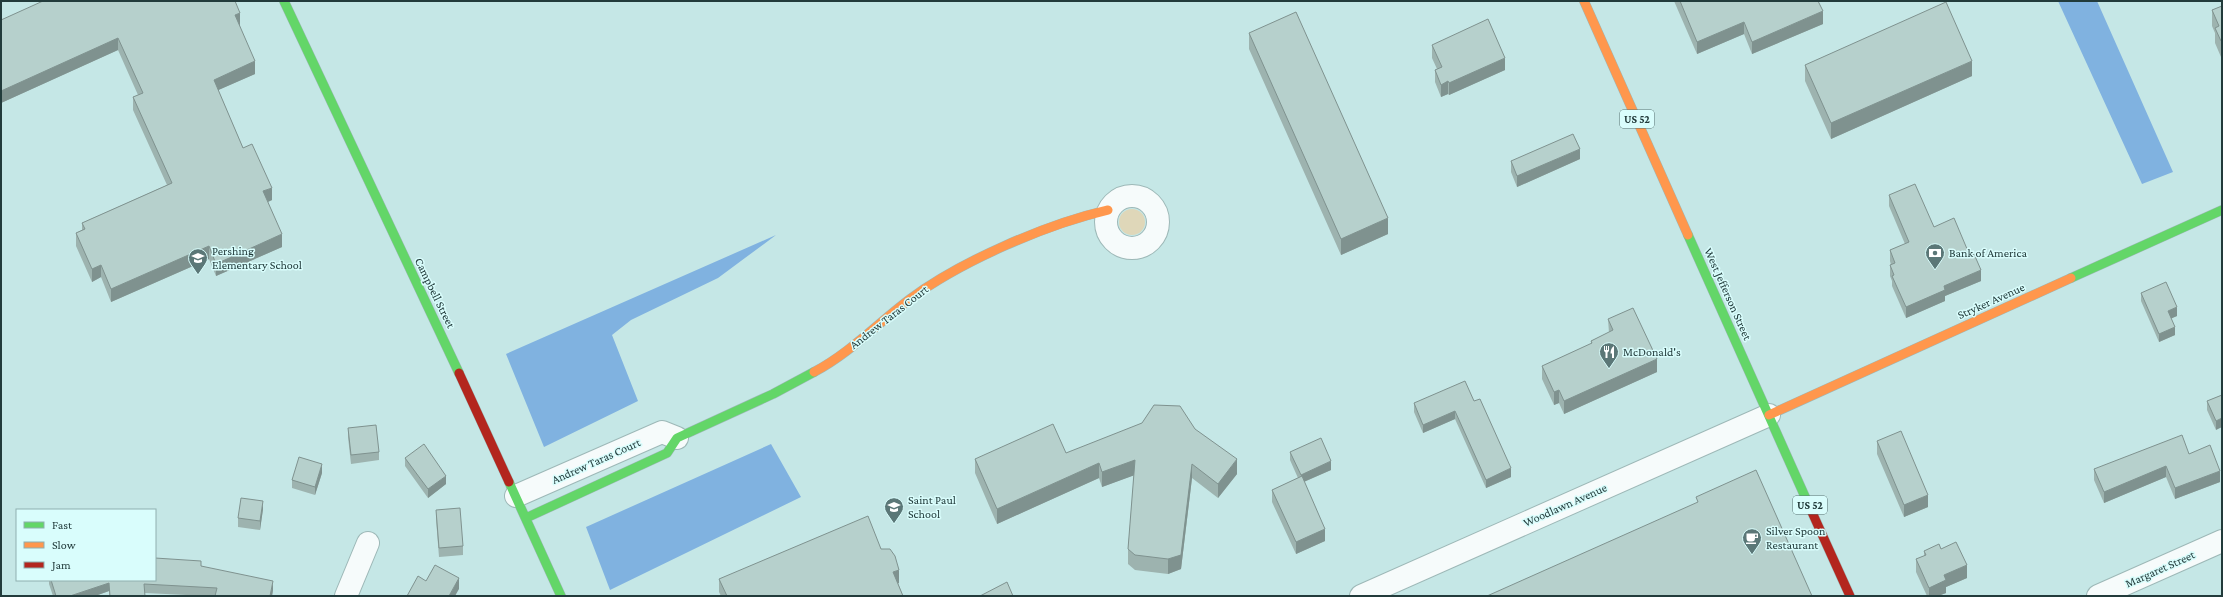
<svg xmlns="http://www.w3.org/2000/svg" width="2223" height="597" font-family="'Crimson Pro',serif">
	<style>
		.green { fill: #dfd7b9 }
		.water { fill: #80b2e0 }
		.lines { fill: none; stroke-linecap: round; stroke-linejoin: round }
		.street-casing { stroke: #9db8b7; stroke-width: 24 }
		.fast-casing { stroke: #9db8b7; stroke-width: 10 }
		.slow-casing { stroke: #9db8b7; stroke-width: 10 }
		.jam-casing { stroke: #9db8b7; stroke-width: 10 }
		.street { stroke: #f6fbfb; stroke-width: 22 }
		.fast { stroke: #63d668; stroke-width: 9 }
		.slow { stroke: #ff974d; stroke-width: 9 }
		.jam { stroke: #b3261e; stroke-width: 9 }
		.wall { fill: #9db3af }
		.shaded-wall { fill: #7f928f }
		.building { fill: #b6d0cc; stroke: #7f928f }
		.labels { text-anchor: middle; stroke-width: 3; stroke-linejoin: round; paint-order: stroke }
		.shield { fill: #d9fdfc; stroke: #597575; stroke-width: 1 }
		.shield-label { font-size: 11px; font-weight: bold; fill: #223b3b }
		.poi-label { font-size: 12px; fill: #223b3b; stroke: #d9fdfc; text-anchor: start }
		.street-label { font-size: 12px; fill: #223b3b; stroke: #d9fdfc }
	</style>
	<rect width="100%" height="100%" fill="#c5e7e6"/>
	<path class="green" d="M1119 222a13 13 0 1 1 26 0a13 13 0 1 1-26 0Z"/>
	<path class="water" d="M 2058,1 L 2097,1 L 2173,172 L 2142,184 Z
		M 776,235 L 718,278 L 631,320 L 612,335 L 638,401 L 544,447 L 506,354 Z
		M 771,444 L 801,497 L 610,590 L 586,527 Z"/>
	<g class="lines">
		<defs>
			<path id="street" d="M1106 222a26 26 0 1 1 52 0a26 26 0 1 1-52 0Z
				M 516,496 L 662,432 L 677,438
				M 346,596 L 368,543
				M 1361,596 L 1769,415
				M 2098,596 L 2222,541"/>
			<path id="fast" d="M 284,1 L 459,373
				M 1688,235 L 1811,510
				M 2071,278 L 2222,210
				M 509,482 L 561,596
				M 526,518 L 667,453 L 677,438 L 773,394 L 814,372"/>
			<path id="slow" d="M 1584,1 L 1688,235
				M 814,372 C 850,353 878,323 910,299 C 961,261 1047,224 1108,210
				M 1769,415 L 2071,278"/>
			<path id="jam" d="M 459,373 L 509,482
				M 1811,510 L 1850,596"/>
		</defs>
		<use href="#street" class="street-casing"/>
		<use href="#fast" class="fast-casing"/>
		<use href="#slow" class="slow-casing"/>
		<use href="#jam" class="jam-casing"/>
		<use href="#street" class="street"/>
		<use href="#fast" class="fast"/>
		<use href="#slow" class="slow"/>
		<use href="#jam" class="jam"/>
	</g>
	<path class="wall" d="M 1674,1 L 1818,1 L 1823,24 L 1752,54 L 1744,34 L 1697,54 Z
		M 2222,6 L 2221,57 L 2215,43 L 2215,33 L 2212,26 L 2212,10 Z
		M 1,20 L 240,25 L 239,26 L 255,74 L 218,90 L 243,148 L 272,200 L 268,202 L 282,247 L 216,276 L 209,259 L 111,302 L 101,277 L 92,282 L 76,246 L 76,233 L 82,230 L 82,223 L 167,185 L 133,110 L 133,97 L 138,95 L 118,50 L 1,103 Z
		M 1249,33 L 1388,234 L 1341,255 L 1249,49 Z
		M 1432,45 L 1505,70 L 1449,95 L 1448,94 L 1441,97 L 1435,82 L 1435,70 L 1437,69 L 1432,58 Z
		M 1805,65 L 1972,76 L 1831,139 L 1805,81 Z
		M 1580,159 L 1517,187 L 1511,172 L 1511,161 Z
		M 1889,195 L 1934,227 L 1981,281 L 1945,296 L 1945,301 L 1906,318 L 1892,286 L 1892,281 L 1890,276 L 1890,265 L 1891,265 L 1890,261 L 1890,250 L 1905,244 L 1889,206 Z
		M 2141,293 L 2177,316 L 2171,318 L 2175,335 L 2159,342 L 2141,301 Z
		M 1608,319 L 1657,372 L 1564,414 L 1559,403 L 1554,405 L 1542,379 L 1542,366 L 1591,344 L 1591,341 L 1609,333 Z
		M 2222,395 L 2216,430 L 2207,410 L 2207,401 Z
		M 1474,401 L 1511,477 L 1486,488 L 1455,419 L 1423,433 L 1414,412 L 1414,403 Z
		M 348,428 L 379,452 L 379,460 L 351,464 L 348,437 Z
		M 1195,429 L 1237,474 L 1218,498 L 1192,478 L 1181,569 L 1168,574 L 1135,570 L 1128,564 L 1128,549 L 1134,475 L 1102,487 L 1099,478 L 997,524 L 975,473 L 975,459 L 1066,453 Z
		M 1877,441 L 1928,507 L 1904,517 L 1877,454 Z
		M 1290,452 L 1331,470 L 1304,482 L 1325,541 L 1296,554 L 1272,502 L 1272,490 L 1298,478 L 1290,460 Z
		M 2189,454 L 2220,482 L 2175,499 L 2166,477 L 2104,503 L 2094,480 L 2094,469 Z
		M 405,458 L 446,484 L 428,498 L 405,466 Z
		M 322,473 L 315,495 L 292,488 L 292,480 Z
		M 263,509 L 260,530 L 238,527 L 238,518 Z
		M 436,510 L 463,546 L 463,555 L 439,557 L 436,519 Z
		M 881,549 L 899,583 L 898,583 L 903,596 L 721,596 L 719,592 L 719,579 Z
		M 1941,549 L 1967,578 L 1946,587 L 1946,593 L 1938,596 L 1927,596 L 1916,572 L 1916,559 L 1924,556 L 1924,551 Z
		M 201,566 L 273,590 L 272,596 L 207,596 L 145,593 L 145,596 L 109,596 L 109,591 L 95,596 L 53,596 L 49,584 L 49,580 L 155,580 Z"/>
	<path class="shaded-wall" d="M 1823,11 L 1823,24 L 1752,54 L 1752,42 Z
		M 240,13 L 240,25 L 235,28 L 235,15 Z
		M 1744,22 L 1744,34 L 1697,54 L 1697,42 Z
		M 118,38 L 118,50 L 1,103 L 1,91 Z
		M 2221,41 L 2222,41 L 2222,57 L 2221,57 Z
		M 1505,58 L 1505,70 L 1449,95 L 1449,83 Z
		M 255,61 L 255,74 L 214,92 L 214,80 Z
		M 1972,61 L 1972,76 L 1831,139 L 1831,123 Z
		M 1448,81 L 1448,94 L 1441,97 L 1441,85 Z
		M 1580,149 L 1580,159 L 1517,187 L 1517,176 Z
		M 272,188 L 272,200 L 263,204 L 263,191 Z
		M 1388,218 L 1388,234 L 1341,255 L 1341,239 Z
		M 282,234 L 282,247 L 216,276 L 216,264 Z
		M 209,246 L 209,259 L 111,302 L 111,289 Z
		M 101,265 L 101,277 L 92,282 L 92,269 Z
		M 1981,270 L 1981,281 L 1945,296 L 1945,301 L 1906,318 L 1906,307 L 1944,286 Z
		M 2177,307 L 2177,316 L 2168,320 L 2168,311 Z
		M 2175,327 L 2175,335 L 2159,342 L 2159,334 Z
		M 1657,359 L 1657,372 L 1564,414 L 1564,401 Z
		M 1559,390 L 1559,403 L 1554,405 L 1554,392 Z
		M 1455,411 L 1455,419 L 1423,433 L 1423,425 Z
		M 2222,418 L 2222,427 L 2216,430 L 2216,421 Z
		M 1237,459 L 1237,474 L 1218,498 L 1218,484 Z
		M 1135,460 L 1135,475 L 1102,487 L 1102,472 Z
		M 1331,461 L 1331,470 L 1301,483 L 1301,475 Z
		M 1099,463 L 1099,478 L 997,524 L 997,509 Z
		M 322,464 L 322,473 L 315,495 L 315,487 Z
		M 1192,464 L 1192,478 L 1181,569 L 1168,574 L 1168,559 Z
		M 2166,466 L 2166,477 L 2104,503 L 2104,492 Z
		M 1511,468 L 1511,477 L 1486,488 L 1486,480 Z
		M 2220,471 L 2220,482 L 2175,499 L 2175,488 Z
		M 446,476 L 446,484 L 428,498 L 428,489 Z
		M 1928,495 L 1928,507 L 1904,517 L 1904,505 Z
		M 263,501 L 263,509 L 260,530 L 260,521 Z
		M 1325,529 L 1325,541 L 1296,554 L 1296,542 Z
		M 1967,565 L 1967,578 L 1946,587 L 1946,593 L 1938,596 L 1929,596 L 1929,588 L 1944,575 Z
		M 899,570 L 899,583 L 893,585 L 893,572 Z
		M 459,578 L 459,589 L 455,596 L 449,596 Z
		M 273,581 L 273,590 L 272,596 L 270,596 Z
		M 109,583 L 109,591 L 95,596 L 70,596 Z"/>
	<path class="building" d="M 43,1 L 235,1 L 240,13 L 235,15 L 255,61 L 214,80 L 243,148 L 252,144 L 272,188 L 263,191 L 282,234 L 216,264 L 209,246 L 111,289 L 101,265 L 92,269 L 76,233 L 85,229 L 82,223 L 172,183 L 133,97 L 143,93 L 118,38 L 1,91 L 1,20 Z
		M 1680,1 L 1818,1 L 1823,11 L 1752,42 L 1744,22 L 1697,42 Z
		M 1946,2 L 1972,61 L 1831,123 L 1805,65 Z
		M 2222,6 L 2222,41 L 2221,41 L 2215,28 L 2219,26 L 2212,10 Z
		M 1296,12 L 1388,218 L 1341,239 L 1249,33 Z
		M 1488,19 L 1505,58 L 1449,83 L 1448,81 L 1441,85 L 1435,70 L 1442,67 L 1432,45 Z
		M 1573,134 L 1580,149 L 1517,176 L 1511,161 Z
		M 1915,184 L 1934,227 L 1954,218 L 1970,256 L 1974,254 L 1981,270 L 1944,286 L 1945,290 L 1906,307 L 1892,276 L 1894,275 L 1890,265 L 1895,263 L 1890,250 L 1909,242 L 1889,195 Z
		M 2166,282 L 2177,307 L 2168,311 L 2175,327 L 2159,334 L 2141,293 Z
		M 1633,308 L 1657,359 L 1564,401 L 1559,390 L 1554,392 L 1542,366 L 1592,343 L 1591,341 L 1613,330 L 1608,319 Z
		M 1465,381 L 1474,401 L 1480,399 L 1511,468 L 1486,480 L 1455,411 L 1423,425 L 1414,403 Z
		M 2222,395 L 2222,418 L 2216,421 L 2207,401 Z
		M 1154,405 L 1180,406 L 1195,429 L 1237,459 L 1218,484 L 1192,464 L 1181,555 L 1168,559 L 1135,555 L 1128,549 L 1135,460 L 1102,472 L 1099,463 L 997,509 L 975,459 L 1053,424 L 1066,453 L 1142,423 Z
		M 376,425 L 379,452 L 351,455 L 348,428 Z
		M 1901,431 L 1928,495 L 1904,505 L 1877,441 Z
		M 2182,435 L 2189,454 L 2210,445 L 2220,471 L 2175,488 L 2166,466 L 2104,492 L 2094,469 Z
		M 1321,438 L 1331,461 L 1301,475 L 1290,452 Z
		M 424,444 L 446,476 L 428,489 L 405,458 Z
		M 299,457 L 322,464 L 315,487 L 292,480 Z
		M 1756,470 L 1812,596 L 1487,596 L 1698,502 L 1696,497 Z
		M 1302,476 L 1325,529 L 1296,542 L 1272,490 Z
		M 241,498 L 263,501 L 260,521 L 238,518 Z
		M 460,508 L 463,546 L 439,548 L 436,510 Z
		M 868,516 L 881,549 L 890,549 L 895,556 L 899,570 L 893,572 L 903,596 L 727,596 L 719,579 Z
		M 1956,542 L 1967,565 L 1944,575 L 1946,580 L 1929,588 L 1916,559 L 1926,555 L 1924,551 L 1939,544 L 1941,549 Z
		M 155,558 L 201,561 L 201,566 L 273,581 L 270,596 L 215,596 L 217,588 L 144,584 L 145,596 L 110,596 L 109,583 L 70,596 L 56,596 L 51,580 L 155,580 Z
		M 435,565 L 459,578 L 449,596 L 407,596 L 418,576 L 426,581 Z
		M 1007,582 L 1013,596 L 980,596 Z"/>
	<defs>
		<symbol id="bank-pin" viewBox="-11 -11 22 30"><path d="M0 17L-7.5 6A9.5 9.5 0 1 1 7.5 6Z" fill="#5b7777" stroke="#d9fdfc"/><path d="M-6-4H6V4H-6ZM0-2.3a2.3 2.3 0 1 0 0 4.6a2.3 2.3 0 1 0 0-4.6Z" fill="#fff"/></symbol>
		<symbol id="school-pin" viewBox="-11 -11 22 30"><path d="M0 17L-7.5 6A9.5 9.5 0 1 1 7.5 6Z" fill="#5b7777" stroke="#d9fdfc"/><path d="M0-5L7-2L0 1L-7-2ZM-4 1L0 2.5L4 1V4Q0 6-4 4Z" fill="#fff"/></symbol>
		<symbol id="restaurant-pin" viewBox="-11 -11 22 30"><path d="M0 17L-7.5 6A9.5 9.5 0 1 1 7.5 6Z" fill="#5b7777" stroke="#d9fdfc"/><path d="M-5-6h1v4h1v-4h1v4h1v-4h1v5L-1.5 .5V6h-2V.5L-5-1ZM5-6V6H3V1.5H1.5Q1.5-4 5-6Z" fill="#fff"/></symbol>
		<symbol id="cafe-pin" viewBox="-11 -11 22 30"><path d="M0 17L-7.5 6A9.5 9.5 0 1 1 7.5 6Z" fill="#5b7777" stroke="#d9fdfc"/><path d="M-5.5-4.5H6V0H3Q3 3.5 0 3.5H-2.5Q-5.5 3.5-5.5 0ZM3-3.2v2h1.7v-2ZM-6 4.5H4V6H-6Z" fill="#fff"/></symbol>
	</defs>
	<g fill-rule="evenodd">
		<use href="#bank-pin" x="1924" y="242" width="22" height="30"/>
		<use href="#school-pin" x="187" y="247" width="22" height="30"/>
		<use href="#restaurant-pin" x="1598" y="341" width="22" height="30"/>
		<use href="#school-pin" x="883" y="496" width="22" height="30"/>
		<use href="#cafe-pin" x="1741" y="527" width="22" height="30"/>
	</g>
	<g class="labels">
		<g class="shield">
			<rect x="1620" y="110" width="34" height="18" rx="3"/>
			<rect x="1793" y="496" width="34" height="18" rx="3"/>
		</g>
		<g class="shield-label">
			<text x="1637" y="123">US 52</text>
			<text x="1810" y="509">US 52</text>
		</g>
		<g class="poi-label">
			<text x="212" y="255">Pershing<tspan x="212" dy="14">Elementary School</tspan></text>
			<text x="1949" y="257">Bank of America</text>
			<text x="1623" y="356">McDonald's</text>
			<text x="908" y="504">Saint Paul<tspan x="908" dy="14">School</tspan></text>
			<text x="1766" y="535">Silver Spoon<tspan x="1766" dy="14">Restaurant</tspan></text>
		</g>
		<g class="street-label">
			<text transform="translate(435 293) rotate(64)" y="4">Campbell Street</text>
			<text transform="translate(1728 294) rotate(66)" y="4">West Jefferson Street</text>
			<text transform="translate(1991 301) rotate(-24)" y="4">Stryker Avenue</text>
			<text transform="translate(889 317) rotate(-38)" y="4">Andrew Taras Court</text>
			<text transform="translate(596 461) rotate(-24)" y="4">Andrew Taras Court</text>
			<text transform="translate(1565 505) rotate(-24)" y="4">Woodlawn Avenue</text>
			<text transform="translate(2160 569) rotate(-24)" y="4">Margaret Street</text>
		</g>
	</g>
	<rect width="2223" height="597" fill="none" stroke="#223b3b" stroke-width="4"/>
	<rect x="16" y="509" width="140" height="72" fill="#d9fdfc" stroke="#90afaf"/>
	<rect x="24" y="522" width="20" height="6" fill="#63d668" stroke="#90afaf"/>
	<text x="52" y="529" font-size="12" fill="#223b3b">Fast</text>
	<rect x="24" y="542" width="20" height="6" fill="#ff974d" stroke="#90afaf"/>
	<text x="52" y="549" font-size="12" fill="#223b3b">Slow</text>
	<rect x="24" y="562" width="20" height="6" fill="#b3261e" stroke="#90afaf"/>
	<text x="52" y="569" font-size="12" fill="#223b3b">Jam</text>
</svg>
